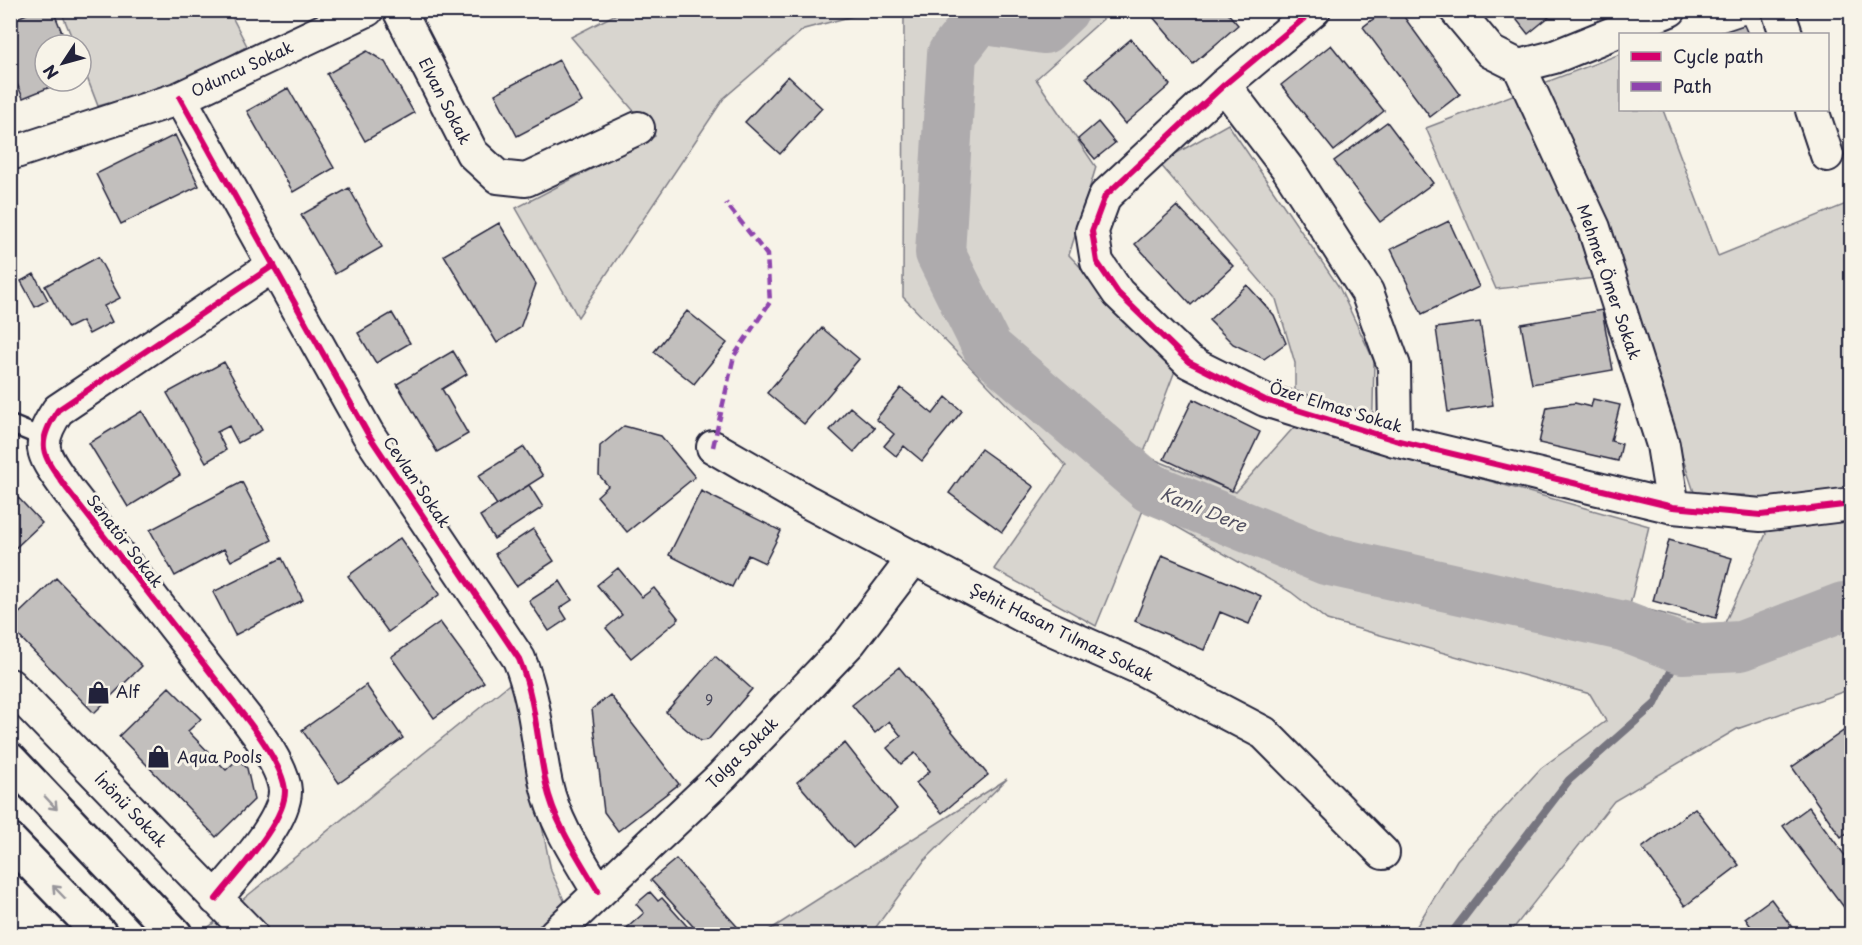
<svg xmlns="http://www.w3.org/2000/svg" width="1862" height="945" font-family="'Playpen Sans',sans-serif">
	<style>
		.green { fill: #d8d5cf; stroke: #7d7c85; stroke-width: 1.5 }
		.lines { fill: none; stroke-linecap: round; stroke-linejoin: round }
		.stream { stroke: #76747f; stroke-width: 8 }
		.river { stroke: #aeabad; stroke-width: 50 }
		.building { fill: #c2bfbd; stroke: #22223b; stroke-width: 1.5 }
		.service-casing { stroke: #22223b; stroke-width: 21 }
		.minor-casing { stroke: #22223b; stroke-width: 36 }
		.trunk-casing { stroke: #22223b; stroke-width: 38 }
		.service { stroke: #f7f3e8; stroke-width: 16 }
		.minor { stroke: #f7f3e8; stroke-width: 32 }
		.trunk { stroke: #f7f3e8; stroke-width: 33 }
		.quiet { stroke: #8e44ad; stroke-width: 4.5; stroke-dasharray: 9 4.5; stroke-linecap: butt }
		.cycleway-casing { stroke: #f7f3e8; stroke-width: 10 }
		.cycleway { stroke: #d6006c; stroke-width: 6 }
		.oneway { stroke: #97959a }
		.labels { text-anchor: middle; stroke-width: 6; stroke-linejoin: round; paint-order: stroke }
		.number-label { font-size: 14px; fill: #4a495c }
		.street-label { font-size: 16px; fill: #22223b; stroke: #f7f3e8 }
		.poi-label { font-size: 16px; fill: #22223b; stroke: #f7f3e8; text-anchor: start }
		.water-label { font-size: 18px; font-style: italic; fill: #535263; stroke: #f7f3e8 }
	</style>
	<rect width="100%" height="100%" fill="#f7f3e8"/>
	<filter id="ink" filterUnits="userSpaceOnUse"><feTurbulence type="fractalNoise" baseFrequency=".0167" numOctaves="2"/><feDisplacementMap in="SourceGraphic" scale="12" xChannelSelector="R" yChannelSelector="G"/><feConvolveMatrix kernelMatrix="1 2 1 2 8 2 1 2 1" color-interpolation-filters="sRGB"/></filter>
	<g filter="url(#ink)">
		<path class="green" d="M 61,11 L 229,11 L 247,46 L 185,83 L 98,106 L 81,62 L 81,45 L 75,45 Z
			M 622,11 L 872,11 L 804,29 L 724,98 L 578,317 L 516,208 L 655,136 L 571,37 Z
			M 904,11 L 1112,11 L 1036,79 L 1096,167 L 1069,255 L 1176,368 L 1143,455 L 1236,492 L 1295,426 L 1295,363 L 1276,299 L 1159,163 L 1228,124 L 1339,287 L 1374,361 L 1372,448 L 1649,526 L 1630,605 L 1722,629 L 1766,534 L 1744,495 L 1695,495 L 1622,275 L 1496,289 L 1426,128 L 1620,54 L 1620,110 L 1663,110 L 1718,256 L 1851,202 L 1851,689 L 1737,729 L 1614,801 L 1509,934 L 1412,934 L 1457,860 L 1541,768 L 1606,721 L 1590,694 L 1327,620 L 1291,592 L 1144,508 L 1096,626 L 994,569 L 1066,466 L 903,297 Z
			M 513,681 L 551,871 L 579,934 L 209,934 L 205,930 Z
			M 1007,779 L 924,861 L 871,934 L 763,934 Z"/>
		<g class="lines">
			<path class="stream" d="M 1451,934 L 1569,780 L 1655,704 L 1682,649"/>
			<path class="river" d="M 1064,10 L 1044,29 L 979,19 L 952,54 L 940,253 L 988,349 L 1150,488 L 1326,560 L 1623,626 L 1682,649 L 1741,646 L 1843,607 L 1852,609"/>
		</g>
		<path class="building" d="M 36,10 L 53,10 L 67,45 L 45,45 L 45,81 L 65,81 L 23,98 L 10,67 L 10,21 Z
			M 1161,10 L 1225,10 L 1238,25 L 1193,64 L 1153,17 Z
			M 1385,10 L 1399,10 L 1460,94 L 1430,117 L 1363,27 Z
			M 1509,10 L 1553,10 L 1555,12 L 1528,34 Z
			M 1744,25 L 1748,34 L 1717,34 Z
			M 1131,39 L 1170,85 L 1125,124 L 1086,77 Z
			M 1331,45 L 1384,111 L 1334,151 L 1281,85 Z
			M 367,51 L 385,62 L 414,113 L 365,141 L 327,74 Z
			M 559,60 L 582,102 L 517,136 L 495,94 Z
			M 788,76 L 822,108 L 780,154 L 745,122 Z
			M 288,88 L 334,168 L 293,192 L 247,111 Z
			M 1098,122 L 1115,143 L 1095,159 L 1078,139 Z
			M 1387,122 L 1433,183 L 1380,222 L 1334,161 Z
			M 175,135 L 199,186 L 121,224 L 96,174 Z
			M 349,188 L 382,247 L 335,274 L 301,215 Z
			M 1177,206 L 1233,266 L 1191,305 L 1135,244 Z
			M 1449,221 L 1479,287 L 1422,314 L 1391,249 Z
			M 499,223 L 536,284 L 520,328 L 497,343 L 444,255 Z
			M 98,257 L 120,298 L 104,306 L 112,322 L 89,334 L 82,321 L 68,328 L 45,286 Z
			M 34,274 L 48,300 L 35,307 L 21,281 Z
			M 1247,285 L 1274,315 L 1286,343 L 1264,359 L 1233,344 L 1209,320 Z
			M 1602,310 L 1613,370 L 1532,384 L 1521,324 Z
			M 687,311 L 727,343 L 694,384 L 654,352 Z
			M 392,313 L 410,343 L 376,363 L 358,333 Z
			M 1480,322 L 1493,405 L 1448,412 L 1436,328 Z
			M 822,328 L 859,359 L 804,424 L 767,393 Z
			M 453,351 L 467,374 L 442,389 L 468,434 L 437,452 L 397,384 Z
			M 224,362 L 262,430 L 238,443 L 229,426 L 217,432 L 226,450 L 206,462 L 167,393 Z
			M 901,388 L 933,414 L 946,397 L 962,411 L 922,461 L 904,446 L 896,456 L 884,446 L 894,434 L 876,419 Z
			M 1193,399 L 1260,432 L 1232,491 L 1164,459 Z
			M 1593,399 L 1620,405 L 1611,441 L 1622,444 L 1618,461 L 1539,443 L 1547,407 L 1575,403 L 1591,407 Z
			M 850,407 L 875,428 L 854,452 L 830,430 Z
			M 142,411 L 180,475 L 128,507 L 89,443 Z
			M 624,426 L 661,436 L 695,477 L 627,532 L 597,496 L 608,486 L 599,475 L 600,446 Z
			M 524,447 L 543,476 L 497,505 L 478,476 Z
			M 981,449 L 1034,487 L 1002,532 L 949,493 Z
			M 242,482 L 272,540 L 231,561 L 224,549 L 175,576 L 150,530 Z
			M 529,485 L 543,507 L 494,539 L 480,516 Z
			M 10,489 L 42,523 L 10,553 Z
			M 701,491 L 781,531 L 765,563 L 748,555 L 732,587 L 669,555 Z
			M 533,529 L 554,561 L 516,586 L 495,554 Z
			M 400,538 L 440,594 L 388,632 L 348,576 Z
			M 1669,540 L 1732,558 L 1716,618 L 1653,601 Z
			M 1162,555 L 1261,596 L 1249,624 L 1220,612 L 1204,650 L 1135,621 Z
			M 282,558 L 303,600 L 235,635 L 213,592 Z
			M 618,568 L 642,597 L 654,588 L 679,619 L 631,658 L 606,628 L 622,615 L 597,585 Z
			M 56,578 L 142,666 L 94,713 L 10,627 L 10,622 Z
			M 560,581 L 572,600 L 560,608 L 567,619 L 549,631 L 529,601 Z
			M 440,622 L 484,682 L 434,718 L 391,657 Z
			M 715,656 L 752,689 L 708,740 L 700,741 L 666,712 Z
			M 899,667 L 988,775 L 942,813 L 916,783 L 930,771 L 915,753 L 901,764 L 887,748 L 901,736 L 889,721 L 875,733 L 852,705 Z
			M 366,685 L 403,738 L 339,783 L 302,730 Z
			M 169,687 L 201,719 L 188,731 L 226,770 L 238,759 L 247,768 L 254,800 L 216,837 L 119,736 Z
			M 610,695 L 679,784 L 618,831 L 604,812 L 592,709 Z
			M 1852,725 L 1852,830 L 1841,837 L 1792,767 Z
			M 845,743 L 897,809 L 853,848 L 797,782 Z
			M 1809,807 L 1852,865 L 1852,918 L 1783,826 Z
			M 1695,808 L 1739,865 L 1685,906 L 1642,848 Z
			M 676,859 L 744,934 L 700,934 L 651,880 Z
			M 650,892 L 658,901 L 662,898 L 694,934 L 622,934 L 621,933 L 644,913 L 636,904 Z
			M 1771,899 L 1797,934 L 1756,934 L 1745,918 Z"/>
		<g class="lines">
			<defs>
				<path id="service" d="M 10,424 L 44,438"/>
				<path id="minor" d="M 399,10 L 472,153 L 498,177 L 526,180 L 638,128
					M 1314,10 L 1224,85 L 1105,196 L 1092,231 L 1097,262 L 1118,293 L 1189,362 L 1265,400 L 1395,440 L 1673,507 L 1761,515 L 1852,504
					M 1456,10 L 1491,52 L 1519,66
					M 1778,10 L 1786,34
					M 1519,66 L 1594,228 L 1663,445 L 1673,507
					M 1519,66 L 1554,57 L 1670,10
					M 1224,85 L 1288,169 L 1367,292 L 1394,366 L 1395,440
					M 180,98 L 368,434 L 519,659 C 536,700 537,742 546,784 C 555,824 578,857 598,891
					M 1812,110 L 1827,155
					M 10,154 L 180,98 L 367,10
					M 713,447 L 808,502 L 1027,618 L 1142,669 L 1264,733 L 1383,853
					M 10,685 L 251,934
					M 216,899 C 236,873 285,823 285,791 C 284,770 261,738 249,722 L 67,489 C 44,456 33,447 58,410 L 274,265
					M 555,934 L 722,776 L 850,642 L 914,558"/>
				<path id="trunk" d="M 10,760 L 175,934
					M 10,841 L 100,934"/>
			</defs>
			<use href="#service" class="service-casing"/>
			<use href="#minor" class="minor-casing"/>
			<use href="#trunk" class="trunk-casing"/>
			<use href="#service" class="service"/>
			<use href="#minor" class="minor"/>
			<use href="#trunk" class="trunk"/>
			<path class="quiet" d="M 713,447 L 734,356 L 770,302 L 767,255 L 726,203"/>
			<defs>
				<path id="cycleway" d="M 1314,10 L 1224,85 L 1105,196 L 1092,231 L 1097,262 L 1118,293 L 1189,362 L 1265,400 L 1395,440 L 1673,507 L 1761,515 L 1852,504
					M 180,98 L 368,434 L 519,659 C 536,700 537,742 546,784 C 555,824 578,857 598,891
					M 216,899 C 236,873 285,823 285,791 C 284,770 261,738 249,722 L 67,489 C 44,456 33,447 58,410 L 274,265"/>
			</defs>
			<use href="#cycleway" class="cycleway-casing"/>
			<use href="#cycleway" class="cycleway"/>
		</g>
		<defs><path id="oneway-shaft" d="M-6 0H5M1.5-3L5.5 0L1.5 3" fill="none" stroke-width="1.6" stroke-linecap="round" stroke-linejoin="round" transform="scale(1.5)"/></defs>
		<g class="oneway">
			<use href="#oneway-shaft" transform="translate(51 803) rotate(47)"/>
			<use href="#oneway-shaft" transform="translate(59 892) rotate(-134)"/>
		</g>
	</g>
	<defs>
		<symbol id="shop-bare" viewBox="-9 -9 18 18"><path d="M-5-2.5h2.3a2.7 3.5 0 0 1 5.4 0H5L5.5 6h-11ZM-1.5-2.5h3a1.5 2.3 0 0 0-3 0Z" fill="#22223b" stroke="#f7f3e8" stroke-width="2.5" paint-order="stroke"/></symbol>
	</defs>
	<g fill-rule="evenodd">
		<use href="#shop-bare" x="82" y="676" width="33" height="33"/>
		<use href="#shop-bare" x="142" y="740" width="33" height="33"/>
	</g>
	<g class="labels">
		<g class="number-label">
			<text x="709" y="705">9</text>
		</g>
		<g class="street-label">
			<text transform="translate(242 69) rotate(-25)" y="6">Oduncu Sokak</text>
			<text transform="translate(445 101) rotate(63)" y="6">Elvan Sokak</text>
			<text transform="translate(1609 282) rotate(71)" y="6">Mehmet Ömer Sokak</text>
			<text transform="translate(1336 407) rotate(17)" y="6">Özer Elmas Sokak</text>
			<text transform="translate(417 482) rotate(56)" y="6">Cevlan Sokak</text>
			<text transform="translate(125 541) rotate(52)" y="6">Senatör Sokak</text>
			<text transform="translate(1062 632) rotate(26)" y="6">Şehit Hasan Tılmaz Sokak</text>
			<text transform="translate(742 753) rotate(-45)" y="6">Tolga Sokak</text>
			<text transform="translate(131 810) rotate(46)" y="6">İnönü Sokak</text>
		</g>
		<g class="poi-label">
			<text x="116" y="698">Alf</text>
			<text x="177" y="763">Aqua Pools</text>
		</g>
		<g class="water-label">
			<text transform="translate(1203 510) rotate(22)" y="6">Kanlı Dere</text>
		</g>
	</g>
	<rect width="1862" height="945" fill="none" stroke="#f7f3e8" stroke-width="36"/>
	<rect x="18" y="18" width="1826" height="909" fill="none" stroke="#22223b" stroke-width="2" filter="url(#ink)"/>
	<rect x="1619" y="33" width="210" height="78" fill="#f7f3e8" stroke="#a29fa3" stroke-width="1.5"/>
	<rect x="1631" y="52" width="30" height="9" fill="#d6006c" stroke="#a29fa3" stroke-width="1.5"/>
	<text x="1673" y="63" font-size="18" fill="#22223b">Cycle path</text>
	<rect x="1631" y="82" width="30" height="9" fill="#8e44ad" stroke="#a29fa3" stroke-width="1.5"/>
	<text x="1673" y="93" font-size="18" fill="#22223b">Path</text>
	<g transform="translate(63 63) rotate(234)"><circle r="28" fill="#f7f3e8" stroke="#a29fa3" stroke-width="1.5"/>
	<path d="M0-4.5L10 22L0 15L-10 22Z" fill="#22223b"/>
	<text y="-9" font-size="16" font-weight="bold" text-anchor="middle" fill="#22223b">N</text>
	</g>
</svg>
